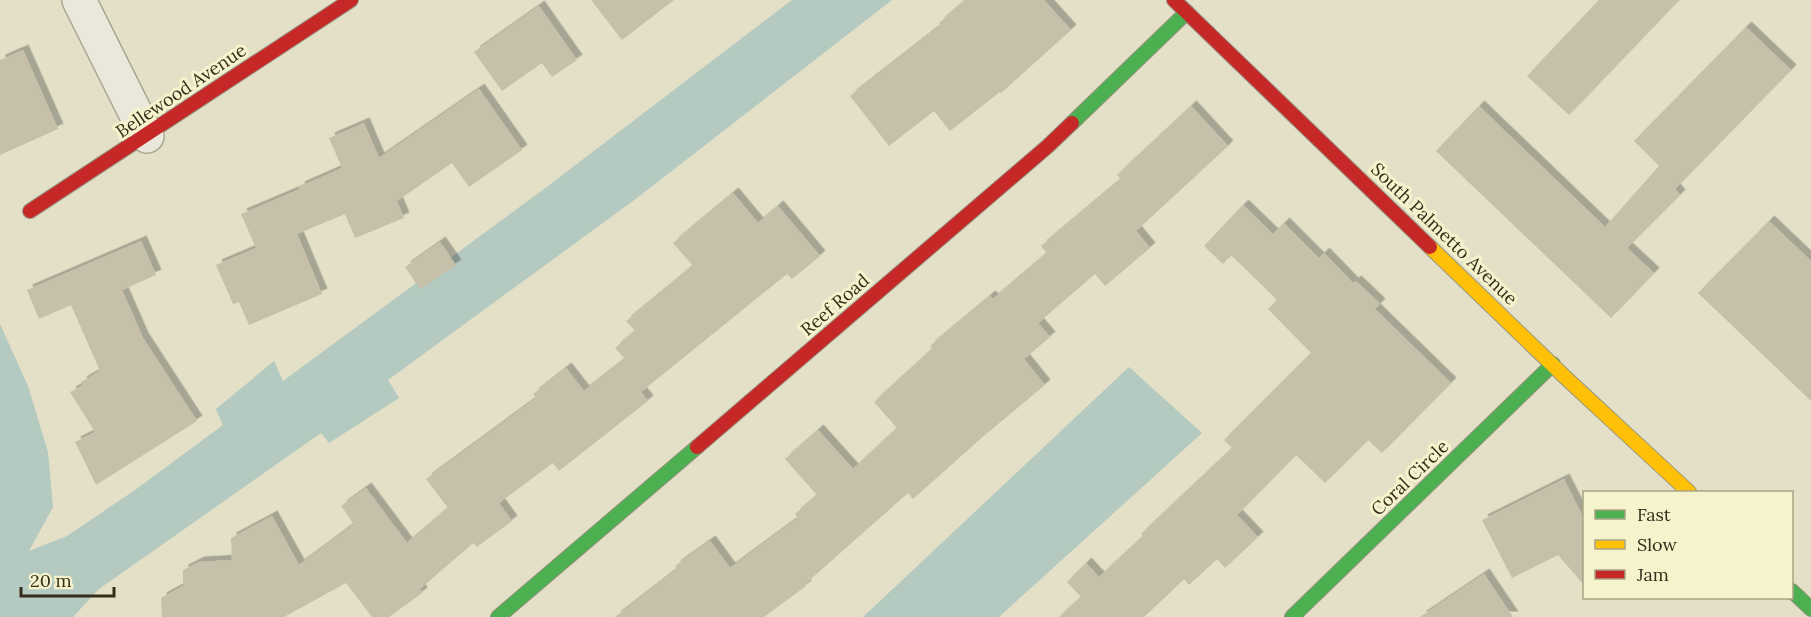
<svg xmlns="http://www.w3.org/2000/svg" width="1811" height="617" font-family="Lora,serif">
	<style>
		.water { fill: #b4c9c0 }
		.building { fill: #c6bfa9; filter: url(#shadow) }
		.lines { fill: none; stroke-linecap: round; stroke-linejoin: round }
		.street-casing { stroke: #a7a491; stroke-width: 36 }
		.fast-casing { stroke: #979381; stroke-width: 16 }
		.slow-casing { stroke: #979381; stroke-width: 16 }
		.jam-casing { stroke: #979381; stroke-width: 16 }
		.street { stroke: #eae8da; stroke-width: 33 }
		.fast { stroke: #4caf50; stroke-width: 14 }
		.slow { stroke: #ffc107; stroke-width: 14 }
		.jam { stroke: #c62828; stroke-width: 14 }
		.labels { text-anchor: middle; stroke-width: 6; stroke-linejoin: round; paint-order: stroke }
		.street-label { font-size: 18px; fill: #342d1b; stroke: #f5f3cc }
	</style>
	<defs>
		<filter id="shadow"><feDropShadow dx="5.5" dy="-5.5" stdDeviation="0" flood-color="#0004"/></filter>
	</defs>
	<rect width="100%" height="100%" fill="#e3e0c7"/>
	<path class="water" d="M 792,0 L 892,0 L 637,198 L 388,380 L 399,398 L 329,443 L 321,433 L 99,589 L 73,617 L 0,617 L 0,324 L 28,386 L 48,452 L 53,507 L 29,551 L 67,536 L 135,490 L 223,425 L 216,409 L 274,361 L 283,381 L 544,189 Z
		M 1129,367 L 1202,433 L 999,617 L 863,617 Z"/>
	<path class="building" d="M 591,0 L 674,0 L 622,40 Z
		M 965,0 L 1044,0 L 1071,30 L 1001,93 L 1000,92 L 950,131 L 934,111 L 889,146 L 850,96 L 941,25 L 939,23 Z
		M 1599,0 L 1679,0 L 1569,115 L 1527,76 Z
		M 539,6 L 577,60 L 552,77 L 542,63 L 502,91 L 474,52 Z
		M 1746,27 L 1791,70 L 1675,189 L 1680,195 L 1627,248 L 1654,273 L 1611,318 L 1436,151 L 1479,106 L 1605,227 L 1659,166 L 1634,141 Z
		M 23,50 L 58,129 L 0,155 L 0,60 Z
		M 479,89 L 522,150 L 469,187 L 452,163 L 397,201 L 404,218 L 355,238 L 345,214 L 297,234 L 322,294 L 249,325 L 239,302 L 233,304 L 216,265 L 256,248 L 241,214 L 300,189 L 299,187 L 342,168 L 329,138 L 364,123 L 379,158 Z
		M 1191,106 L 1228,146 L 1136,231 L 1150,248 L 1105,286 L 1095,274 L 1038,323 L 1050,337 L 1024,359 L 1045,385 L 979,440 L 913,499 L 908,493 L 805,584 L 806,586 L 764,617 L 615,617 L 677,569 L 675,566 L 710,541 L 730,568 L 798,518 L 795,514 L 817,495 L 785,459 L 818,430 L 853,469 L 897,428 L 874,402 L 932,349 L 930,346 L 990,296 L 993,299 L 1047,253 L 1041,246 L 1121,179 L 1117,175 Z
		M 733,193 L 758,223 L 778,206 L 820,256 L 792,279 L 787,274 L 641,392 L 648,401 L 559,471 L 553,463 L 499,503 L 512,521 L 477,547 L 473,543 L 420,589 L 422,593 L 389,617 L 372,617 L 346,583 L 284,617 L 162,617 L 161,598 L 183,586 L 183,570 L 199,562 L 232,560 L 231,538 L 272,516 L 299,565 L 354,524 L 341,506 L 366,488 L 407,543 L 448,508 L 426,479 L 536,398 L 533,394 L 566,368 L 584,391 L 625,359 L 615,348 L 635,331 L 626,321 L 693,266 L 673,243 Z
		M 1243,205 L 1273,234 L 1284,223 L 1319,258 L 1324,253 L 1353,283 L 1356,281 L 1380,304 L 1375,309 L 1451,383 L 1382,453 L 1368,440 L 1325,483 L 1296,455 L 1237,515 L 1258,537 L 1225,568 L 1217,559 L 1189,585 L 1184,579 L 1144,617 L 1059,617 L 1081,597 L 1067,582 L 1086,563 L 1099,577 L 1143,536 L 1141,534 L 1232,448 L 1224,440 L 1311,353 L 1268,309 L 1277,300 L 1231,255 L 1223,264 L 1204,246 Z
		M 1769,221 L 1811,261 L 1811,401 L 1698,293 Z
		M 141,241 L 156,275 L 122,290 L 143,338 L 197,421 L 96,485 L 75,442 L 95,432 L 70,392 L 83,385 L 81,382 L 100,371 L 71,305 L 39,319 L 27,290 Z
		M 440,242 L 456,265 L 420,289 L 405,267 Z
		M 1564,479 L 1584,519 L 1584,585 L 1558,555 L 1512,578 L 1482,520 Z
		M 1484,574 L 1513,617 L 1420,617 Z"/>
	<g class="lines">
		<defs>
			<path id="street" d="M 79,0 L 147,136"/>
			<path id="fast" d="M 1072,123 L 1187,12
				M 1792,591 L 1811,609
				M 498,617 L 697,447
				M 1292,617 L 1553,364"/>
			<path id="slow" d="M 1430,247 L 1567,379 L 1689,492"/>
			<path id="jam" d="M 1174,0 L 1430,247
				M 30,211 L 351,0
				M 697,447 L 1048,146 L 1072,123"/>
		</defs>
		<use href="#street" class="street-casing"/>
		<use href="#fast" class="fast-casing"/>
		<use href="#slow" class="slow-casing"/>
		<use href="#jam" class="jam-casing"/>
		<use href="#street" class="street"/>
		<use href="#fast" class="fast"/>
		<use href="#slow" class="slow"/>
		<use href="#jam" class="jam"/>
	</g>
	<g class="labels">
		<g class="street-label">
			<text transform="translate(181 91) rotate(-34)" y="6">Bellewood Avenue</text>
			<text transform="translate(1444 234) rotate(44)" y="6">South Palmetto Avenue</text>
			<text transform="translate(835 305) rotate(-41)" y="6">Reef Road</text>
			<text transform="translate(1410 478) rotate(-44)" y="6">Coral Circle</text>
		</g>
	</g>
	<rect x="1583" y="491" width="210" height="108" fill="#f5f3cc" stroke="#a8a485" stroke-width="1.5"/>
	<rect x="1595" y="510" width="30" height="9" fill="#4caf50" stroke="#a8a485" stroke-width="1.5"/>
	<text x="1637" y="521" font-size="18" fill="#342d1b">Fast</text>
	<rect x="1595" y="540" width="30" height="9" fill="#ffc107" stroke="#a8a485" stroke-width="1.5"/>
	<text x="1637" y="551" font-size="18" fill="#342d1b">Slow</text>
	<rect x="1595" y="570" width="30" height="9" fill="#c62828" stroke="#a8a485" stroke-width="1.5"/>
	<text x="1637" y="581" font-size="18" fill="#342d1b">Jam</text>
	<path d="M21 587v9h93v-9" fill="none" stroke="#342d1b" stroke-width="3"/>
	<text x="30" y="587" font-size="18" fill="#342d1b" stroke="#f5f3cc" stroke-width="4.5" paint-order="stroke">20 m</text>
</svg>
